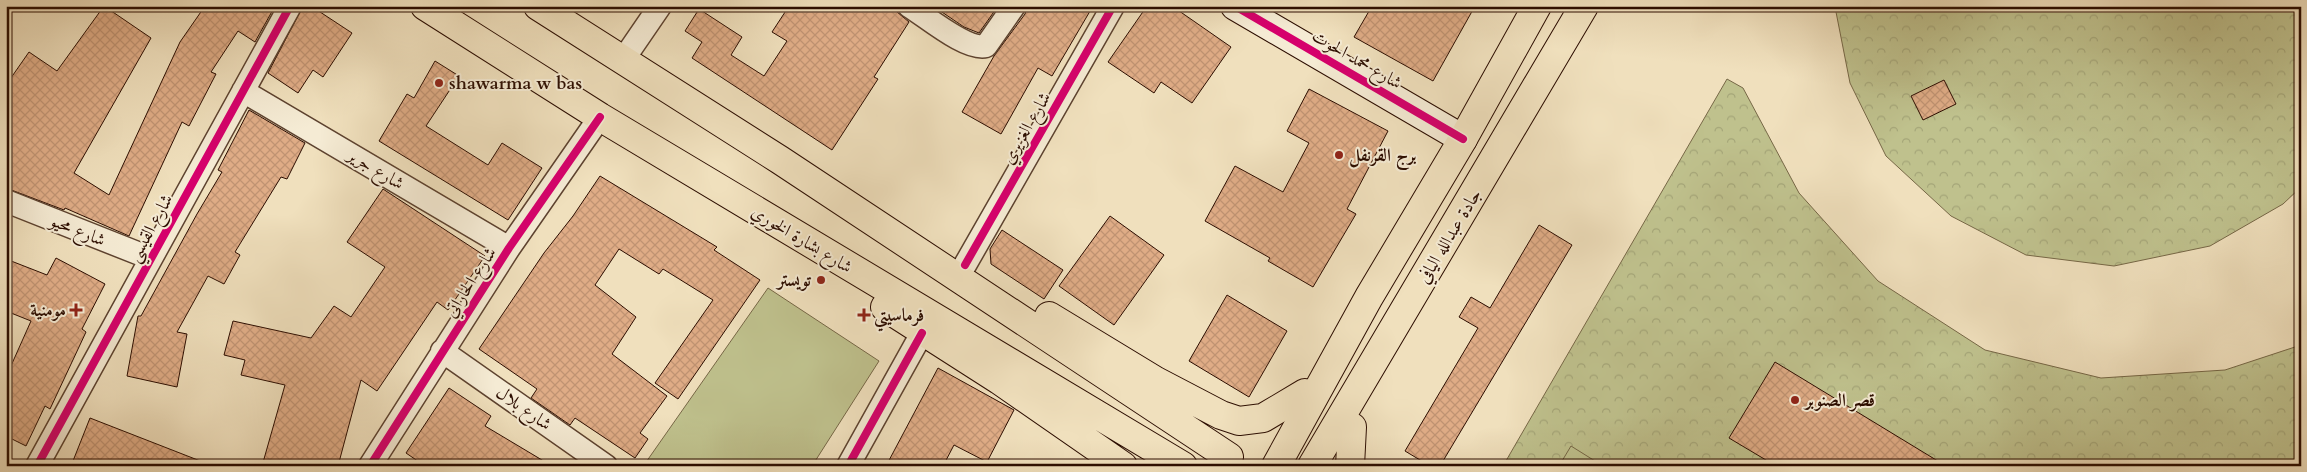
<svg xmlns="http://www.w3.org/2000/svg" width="2307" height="472" font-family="Cardo,Amiri,serif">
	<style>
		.park { fill: url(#park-crowns); stroke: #766746 }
		.pitch { fill: #bfc18d; stroke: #766746 }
		.building { fill: url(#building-cross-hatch); stroke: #2c0d00 }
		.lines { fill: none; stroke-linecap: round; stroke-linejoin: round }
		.street-casing { stroke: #5d422f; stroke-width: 25 }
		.secondary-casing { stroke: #2c0d00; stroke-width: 30 }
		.primary-casing { stroke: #2c0d00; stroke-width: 30 }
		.highway-casing { stroke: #2c0d00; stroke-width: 30 }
		.street { stroke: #f5ebd4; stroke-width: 22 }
		.secondary { stroke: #f5ebd4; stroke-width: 28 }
		.primary { stroke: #f0e0bd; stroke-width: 28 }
		.highway { stroke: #f0e0bd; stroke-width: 28 }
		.cycleway-casing { stroke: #f5ebd4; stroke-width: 11 }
		.cycleway { stroke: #d6006c; stroke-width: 8 }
		.poi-dot { fill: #8f2418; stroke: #f5ebd4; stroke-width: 2 }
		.labels { text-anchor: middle; stroke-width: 4; stroke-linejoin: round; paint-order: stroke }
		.street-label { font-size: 18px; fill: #2c0d00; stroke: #f5ebd4 }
		.poi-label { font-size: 18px; font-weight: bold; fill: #2c0d00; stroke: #f5ebd4; text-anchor: start }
	</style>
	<defs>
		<pattern id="park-crowns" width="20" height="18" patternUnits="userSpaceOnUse" patternTransform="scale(1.25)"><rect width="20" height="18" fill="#bfc18d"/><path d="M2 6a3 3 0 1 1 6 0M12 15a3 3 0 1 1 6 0" fill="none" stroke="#a4a578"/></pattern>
		<pattern id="building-cross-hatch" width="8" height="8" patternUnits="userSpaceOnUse" patternTransform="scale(1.25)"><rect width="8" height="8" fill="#dfac86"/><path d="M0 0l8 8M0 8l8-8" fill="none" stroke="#c09372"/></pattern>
	</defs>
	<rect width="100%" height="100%" fill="#f0e0bd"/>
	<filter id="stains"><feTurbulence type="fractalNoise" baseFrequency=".004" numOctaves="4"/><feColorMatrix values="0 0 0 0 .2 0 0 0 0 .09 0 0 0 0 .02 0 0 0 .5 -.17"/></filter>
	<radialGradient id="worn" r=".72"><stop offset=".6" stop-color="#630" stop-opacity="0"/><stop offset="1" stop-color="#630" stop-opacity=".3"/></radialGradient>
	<path class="park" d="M 1837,6 L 2301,6 L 2301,187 L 2283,204 L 2210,246 L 2114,266 L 2026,255 L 1951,216 L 1886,156 L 1850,83 L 1836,12 Z
		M 1727,79 L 1743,88 L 1799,193 L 1878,281 L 1985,350 L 2101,378 L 2225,370 L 2301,345 L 2301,466 L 1503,466 Z"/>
	<path class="pitch" d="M 768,288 L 879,361 L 812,466 L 644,465 Z
		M 1571,446 L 1603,466 L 1559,466 Z"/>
	<path class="building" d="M 104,6 L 151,38 L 74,173 L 109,195 L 180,42 L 205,6 L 275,6 L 255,42 L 238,31 L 211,72 L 216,74 L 189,126 L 182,122 L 129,236 L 65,208 L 64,210 L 6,188 L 6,85 L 29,52 L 57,71 Z
		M 303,6 L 311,6 L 352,33 L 323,77 L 313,70 L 298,93 L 268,73 Z
		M 789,6 L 890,6 L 909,22 L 874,77 L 878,79 L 832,150 L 692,58 L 702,42 L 685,31 L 699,9 L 742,37 L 731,55 L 764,76 L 787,41 L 772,32 Z
		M 933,6 L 998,6 L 979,33 L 964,27 Z
		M 1027,6 L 1093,6 L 1052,76 L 1038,68 L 1001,134 L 962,112 L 994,56 L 1025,14 Z
		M 1147,6 L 1172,6 L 1231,47 L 1192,103 L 1161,82 L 1154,93 L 1108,62 Z
		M 1372,6 L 1475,6 L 1433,81 L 1354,37 Z
		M 435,61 L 459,76 L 426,126 L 488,165 L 502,143 L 542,168 L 508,220 L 379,141 L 407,94 L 414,98 Z
		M 1944,80 L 1956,104 L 1923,120 L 1911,96 Z
		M 1309,89 L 1388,131 L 1347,209 L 1356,214 L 1313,287 L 1268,261 L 1270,258 L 1205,221 L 1235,166 L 1283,192 L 1309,143 L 1287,131 Z
		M 249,110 L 305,143 L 287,179 L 281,177 L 235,252 L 240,255 L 224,284 L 208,276 L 177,332 L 187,334 L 177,387 L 127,376 L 138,316 L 141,316 L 197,214 L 222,172 L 218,170 Z
		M 600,176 L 717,247 L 714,250 L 760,280 L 678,399 L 655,383 L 713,300 L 663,269 L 659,274 L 619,249 L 595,285 L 636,317 L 612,354 L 667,396 L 640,433 L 648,439 L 635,458 L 575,418 L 570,425 L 531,398 L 537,389 L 479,349 L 544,253 L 573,216 Z
		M 383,189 L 485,256 L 448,310 L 437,302 L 377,391 L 361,380 L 338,466 L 262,466 L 285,385 L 241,375 L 245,360 L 224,355 L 233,321 L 311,338 L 334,306 L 351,317 L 385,267 L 347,242 Z
		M 1110,216 L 1164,255 L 1114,325 L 1059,286 Z
		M 1539,225 L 1572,245 L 1440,466 L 1430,466 L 1405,451 L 1478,328 L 1459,317 L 1471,297 L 1490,308 Z
		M 1002,230 L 1063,270 L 1044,299 L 991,264 L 990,249 Z
		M 56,258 L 105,284 L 82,329 L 86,332 L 50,409 L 45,406 L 26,446 L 6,436 L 6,377 L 31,321 L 6,311 L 6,259 L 47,275 Z
		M 1227,295 L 1287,331 L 1249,397 L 1189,361 Z
		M 1775,362 L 1946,466 L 1776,466 L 1729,438 Z
		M 938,368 L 1014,410 L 987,462 L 954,445 L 943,466 L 886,466 Z
		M 449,388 L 491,416 L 485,426 L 552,466 L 425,466 L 406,453 Z
		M 90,418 L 208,464 L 208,466 L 71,466 Z"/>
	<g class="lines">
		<defs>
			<path id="street" d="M 909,6 C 927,17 967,51 986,46 L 1014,6
				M 623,60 L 660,6
				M 243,91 L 509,248
				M 6,201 L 150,258
				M 965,265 L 1113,6
				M 442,351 L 606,466
				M 37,466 L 290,6
				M 370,466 L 509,248 L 600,117
				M 848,466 L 922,333"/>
			<path id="secondary" d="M 1235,6 L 1463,139"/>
			<path id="primary" d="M 425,6 L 600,117 L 1183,466
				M 538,6 L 780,160 L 1229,457
				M 885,307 L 999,380 L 1123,466
				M 1049,316 L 1156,381 L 1221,415 L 1239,421 L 1263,418 L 1305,393
				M 1350,466 L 1352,427"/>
			<path id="highway" d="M 1276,466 L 1369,297 L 1463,139 L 1537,6
				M 1312,466 L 1584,6"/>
		</defs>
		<use href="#street" class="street-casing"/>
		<use href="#secondary" class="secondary-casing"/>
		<use href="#primary" class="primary-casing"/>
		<use href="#highway" class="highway-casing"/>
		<use href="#street" class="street"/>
		<use href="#secondary" class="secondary"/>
		<use href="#primary" class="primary"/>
		<use href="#highway" class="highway"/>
		<defs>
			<path id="cycleway" d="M 1235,6 L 1463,139
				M 965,265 L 1113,6
				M 37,466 L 290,6
				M 370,466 L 509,248 L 600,117
				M 848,466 L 922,333"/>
		</defs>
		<use href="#cycleway" class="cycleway-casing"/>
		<use href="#cycleway" class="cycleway"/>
	</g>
	<g class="poi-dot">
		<circle cx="439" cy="83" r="5"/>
		<circle cx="1339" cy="155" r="5"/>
		<circle cx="821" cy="280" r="5"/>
		<path d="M73.5 302.5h5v5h5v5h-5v5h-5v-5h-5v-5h5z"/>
		<path d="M861.5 307.5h5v5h5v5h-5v5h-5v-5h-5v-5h5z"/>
		<circle cx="1795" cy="400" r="5"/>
	</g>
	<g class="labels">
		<g class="street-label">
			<text transform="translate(1357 59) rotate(30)" y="6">شارع محمد الحوت</text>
			<text transform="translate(1026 128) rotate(-60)" y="6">شارع الغزيري</text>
			<text transform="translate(376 169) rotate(31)" y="6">شارع جرير</text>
			<text transform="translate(150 228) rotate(-61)" y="6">شارع القيسي</text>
			<text transform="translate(78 230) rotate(22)" y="6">شارع محيو</text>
			<text transform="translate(1449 236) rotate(-59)" y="6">جادة عبدالله اليافي</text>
			<text transform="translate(802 239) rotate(31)" y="6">شارع بشارة الخوري</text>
			<text transform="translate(470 282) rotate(-57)" y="6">شارع الحاراتي</text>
			<text transform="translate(524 408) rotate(35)" y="6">شارع بلال</text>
		</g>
		<g class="poi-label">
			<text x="449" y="89">shawarma w bas</text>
			<text x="1349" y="161">برج القرنفل</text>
			<text x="811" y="286" text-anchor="end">تويستر</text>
			<text x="66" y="316" text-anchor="end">مومنية</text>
			<text x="874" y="321">فرماسيتي</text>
			<text x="1805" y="406">قصر الصنوبر</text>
		</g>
	</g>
	<rect width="2307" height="472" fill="none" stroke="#f0e0bd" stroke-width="25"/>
	<rect x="8" y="8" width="2292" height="457" fill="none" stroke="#2c0d00" stroke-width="2.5"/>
	<rect x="12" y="12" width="2282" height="447" fill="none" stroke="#2c0d00"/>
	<rect width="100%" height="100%" filter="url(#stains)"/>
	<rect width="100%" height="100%" fill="url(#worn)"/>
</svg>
